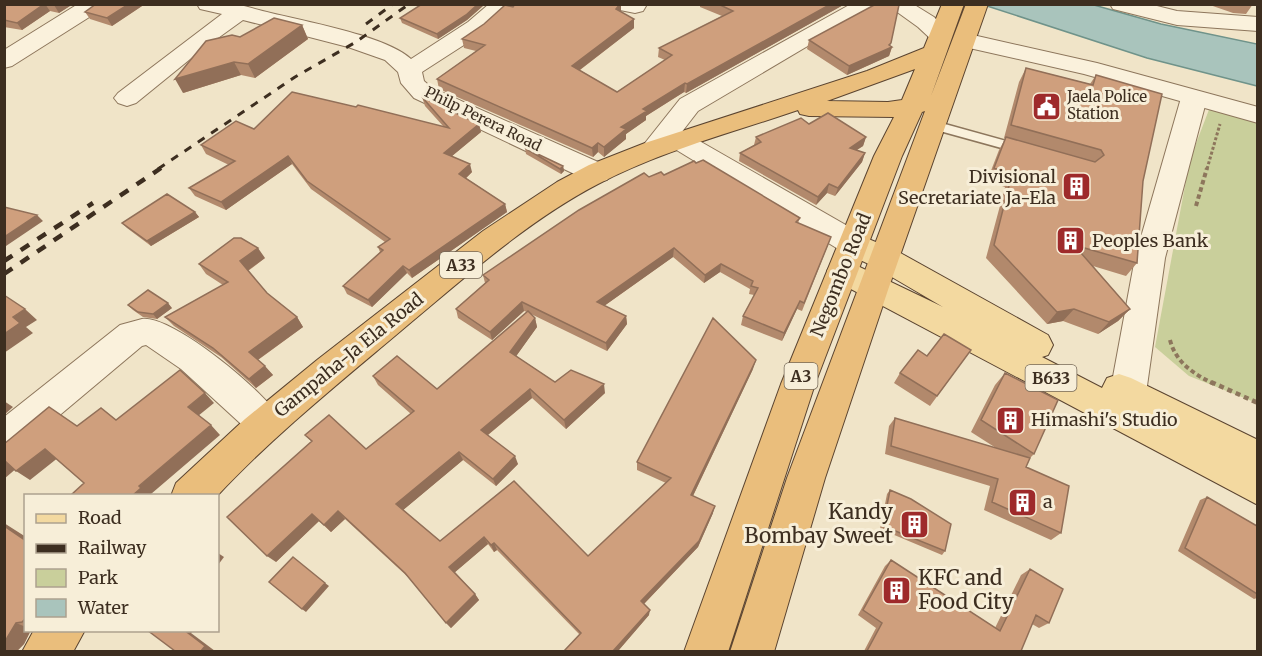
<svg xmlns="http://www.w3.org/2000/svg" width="1262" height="656" font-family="Merriweather,serif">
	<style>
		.green { fill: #c9cf9b }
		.water { fill: #a9c4bc; stroke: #6f938a; stroke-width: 1.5 }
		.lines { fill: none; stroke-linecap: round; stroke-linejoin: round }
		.service-casing { stroke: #8d765c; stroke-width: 3 }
		.minor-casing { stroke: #8d765c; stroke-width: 2 }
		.tertiary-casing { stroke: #8d765c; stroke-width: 2 }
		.primary-casing { stroke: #5b4430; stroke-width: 2 }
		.trunk-casing { stroke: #5b4430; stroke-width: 2 }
		.path-far2 { stroke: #8d765c; stroke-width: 3; stroke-dasharray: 3 2; stroke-linecap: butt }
		.path-far1 { stroke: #8d765c; stroke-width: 4; stroke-dasharray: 4.5 3; stroke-linecap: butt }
		.path { stroke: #8d765c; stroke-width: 4.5; stroke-dasharray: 5 4; stroke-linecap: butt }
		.service { fill: #faf1dc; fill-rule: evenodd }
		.minor { fill: #faf1dc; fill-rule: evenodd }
		.tertiary { fill: #faf1dc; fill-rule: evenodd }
		.primary { fill: #f3d9a0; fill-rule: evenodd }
		.trunk { fill: #eabe7c; fill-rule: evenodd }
		.rail-far1 { stroke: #3d2e20; stroke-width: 3; stroke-dasharray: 8 8; stroke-linecap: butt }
		.rail { stroke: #3d2e20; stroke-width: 4.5; stroke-dasharray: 10 10; stroke-linecap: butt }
		.wall { fill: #b2896c }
		.shaded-wall { fill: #916f58 }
		.building { fill: #cf9f7d; stroke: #916f58; stroke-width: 1.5 }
		.labels { text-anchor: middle; stroke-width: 6; stroke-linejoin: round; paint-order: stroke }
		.far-poi-label { font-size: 15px; fill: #3d2e20; stroke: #f7eed8; text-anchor: start }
		.far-street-label { font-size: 15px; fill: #3d2e20; stroke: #f7eed8 }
		.shield { fill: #f7eed8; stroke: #756857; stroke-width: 1.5 }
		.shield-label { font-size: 16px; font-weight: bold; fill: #3d2e20 }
		.poi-label { font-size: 18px; fill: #3d2e20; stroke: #f7eed8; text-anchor: start }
		.street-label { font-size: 18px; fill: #3d2e20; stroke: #f7eed8 }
		.near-poi-label { font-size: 21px; fill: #3d2e20; stroke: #f7eed8; text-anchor: end }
	</style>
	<rect width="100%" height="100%" fill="#f0e4c8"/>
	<path class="green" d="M 1210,107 L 1257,119 L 1257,403 L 1189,376 L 1155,347 L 1190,159 Z"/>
	<path class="water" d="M 984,5 L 1094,5 L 1161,24 L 1257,44 L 1257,86 L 1147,58 Z"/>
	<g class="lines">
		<defs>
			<path id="service" d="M 934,121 L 1028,147 L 1030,150 L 1023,154 L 929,128 L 928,125 L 929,122 Z"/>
			<path id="minor" d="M 78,4 L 105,4 L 102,9 L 12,66 L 4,68 L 4,50 Z
				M 197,4 L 236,4 L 248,7 C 288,19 383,33 411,59 L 468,22 L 489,4 L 514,4 L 484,32 L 422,72 L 424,81 L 432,88 L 607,166 L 611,173 L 607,180 L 597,182 L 587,180 L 414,98 L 401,83 L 398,72 L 385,60 L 348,47 L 243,20 L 200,51 L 136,103 L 127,106 L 118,103 L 114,98 L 118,93 L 222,14 L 200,9 Z
				M 612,4 L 645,4 L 646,6 L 643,11 L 635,13 L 615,9 Z
				M 851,4 L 880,4 L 877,9 L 828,34 L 698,111 L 681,133 L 689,135 L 865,236 L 869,244 L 865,252 L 854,255 L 843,252 L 670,146 C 662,157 657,159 645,155 L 641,149 L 645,143 L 680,99 Z
				M 886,4 L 913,4 L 934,17 L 952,36 L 949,41 L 941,43 L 933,41 L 918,27 Z
				M 1110,4 L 1149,4 L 1177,11 L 1258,17 L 1258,31 L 1177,25 L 1113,9 Z
				M 1194,90 L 1203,93 L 1207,98 L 1165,258 L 1146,393 L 1140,404 L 1128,408 L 1116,404 L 1110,393 L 1135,258 L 1181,98 L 1185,93 Z
				M 142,319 C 172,314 271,396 283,423 L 278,434 L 265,439 L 252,434 L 181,369 L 146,345 L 142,346 L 17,451 L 4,455 L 4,417 L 120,325 Z"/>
			<path id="tertiary" d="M 964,33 L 1097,63 L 1258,107 L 1258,123 L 1084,74 L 956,45 L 953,40 L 956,35 Z"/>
			<path id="primary" d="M 854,233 L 895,250 L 1048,335 L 1053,345 L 1048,355 L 1042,357 L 1102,388 L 1107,378 L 1119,374 L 1131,378 L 1258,440 L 1258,505 L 832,279 L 827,271 L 832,263 L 843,259 L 943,307 L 873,266 L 843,252 L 839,244 L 843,236 Z"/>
			<path id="trunk" d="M 942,4 L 964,4 L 931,96 L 966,4 L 988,4 L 889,287 L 825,478 L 774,652 L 730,652 L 787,478 L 925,111 L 922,112 L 902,156 L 815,384 L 728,652 L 684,652 L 781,384 L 874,156 L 894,117 L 809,116 L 800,114 L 798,110 C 731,133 661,151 598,184 C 529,220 469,274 409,324 C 344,379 276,433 217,496 L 171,496 L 176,483 L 245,419 L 317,360 L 483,231 L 557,182 L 589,165 L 645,143 L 867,71 L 924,48 ZM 915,69 L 902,100 L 888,102 L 827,101 Z
				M 34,630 L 85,630 L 73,652 L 22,652 Z"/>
		</defs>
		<use href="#service" class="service-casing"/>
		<use href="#minor" class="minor-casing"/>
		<use href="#tertiary" class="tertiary-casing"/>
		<use href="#primary" class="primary-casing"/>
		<use href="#trunk" class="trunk-casing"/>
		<path class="path-far2" d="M 1207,169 L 1220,124"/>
		<path class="path-far1" d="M 1196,206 L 1207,168
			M 1170,340 C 1176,363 1194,374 1214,384"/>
		<path class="path" d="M 1211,382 L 1258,403"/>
		<use href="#service" class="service"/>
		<use href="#minor" class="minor"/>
		<use href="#tertiary" class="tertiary"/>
		<use href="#primary" class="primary"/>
		<use href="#trunk" class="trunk"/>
		<path class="rail-far1" d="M 366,24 L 393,4
			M 158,169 L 295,77 L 356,42 L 409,4"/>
		<path class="rail" d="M 4,261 L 93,203
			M 4,274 L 161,168"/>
	</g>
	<path class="wall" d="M 4,4 L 73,4 L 59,13 L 50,11 L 22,30 L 4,27 Z
		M 145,4 L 112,26 L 90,19 L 85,12 Z
		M 515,4 L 621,4 L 621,12 L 634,19 L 634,28 L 580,70 L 617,92 L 665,60 L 658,57 L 659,48 L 722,16 L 700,7 L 700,4 L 845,4 L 686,93 L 684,92 L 646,116 L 646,120 L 626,134 L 626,139 L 604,157 L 598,152 L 593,157 L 439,89 L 437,79 L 476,51 L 464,48 L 462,39 Z
		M 1207,4 L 1253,4 L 1246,14 L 1233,13 Z
		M 484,5 L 467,20 L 438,39 L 402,23 L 400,18 Z
		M 302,25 L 308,39 L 255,78 L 241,75 L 183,93 L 240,37 Z
		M 809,40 L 890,46 L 892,47 L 889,56 L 847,75 L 807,49 Z
		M 1026,68 L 1090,84 L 1096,75 L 1143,181 L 1137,263 L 1126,276 L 1093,266 L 1130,309 L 1118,321 L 1098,334 L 1063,321 L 1047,324 L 986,258 L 1005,187 L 987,181 L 999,150 L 1005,139 L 1004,138 L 1019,82 Z
		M 422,97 L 479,124 L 481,132 L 452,156 L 472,172 L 466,178 L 505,204 L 507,212 L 412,278 L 407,273 L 372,307 L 347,294 L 343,286 L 380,252 L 378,247 L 385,242 L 311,189 L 292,164 L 226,210 L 195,196 L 189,188 L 229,165 L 206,154 L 201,145 L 254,129 L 443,126 L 425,106 Z
		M 809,124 L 866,137 L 863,146 L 857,150 L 865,153 L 862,162 L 835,196 L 827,193 L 816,205 L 739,161 L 740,153 L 754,145 L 756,137 Z
		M 525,148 L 563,166 L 564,171 L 561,174 L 526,154 Z
		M 696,163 L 800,218 L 798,223 L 828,245 L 802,311 L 797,309 L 782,341 L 741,325 L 743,316 L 754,295 L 749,294 L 750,289 L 720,272 L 704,283 L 673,257 L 604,306 L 626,316 L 627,324 L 607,351 L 531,314 L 535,318 L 537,327 L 516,356 L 555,382 L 605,393 L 566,429 L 532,398 L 488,435 L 518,464 L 496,486 L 463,460 L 403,510 L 440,541 L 514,481 L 588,556 L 666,483 L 637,470 L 637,462 L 753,369 L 693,496 L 713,513 L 698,547 L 644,604 L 649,615 L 618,651 L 564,651 L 580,635 L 497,550 L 494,552 L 488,544 L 455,572 L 475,594 L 479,600 L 451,628 L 409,578 L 345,519 L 331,532 L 319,521 L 276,562 L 312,442 L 305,435 L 366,449 L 411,414 L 378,385 L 373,376 L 437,389 L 527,312 L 524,311 L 492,340 L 458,318 L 456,309 L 485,283 L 483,275 L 649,177 L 664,175 Z
		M 195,212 L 199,217 L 151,246 L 127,228 L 122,223 Z
		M 265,258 L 248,271 L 267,293 L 297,317 L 303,327 L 258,360 L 273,375 L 256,388 L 221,357 L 174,326 L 165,317 L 223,285 L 206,274 L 199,264 Z
		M 128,305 L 172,308 L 157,319 L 143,317 L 133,310 Z
		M 971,350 L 930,406 L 894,383 L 900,373 L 927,356 Z
		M 1005,373 L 1034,454 L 1030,458 L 1026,467 L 1061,533 L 1051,540 L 984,510 L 990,486 L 885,454 L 889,426 L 895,418 L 996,448 L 971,432 L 995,385 Z
		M 890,490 L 945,551 L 942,555 L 880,529 L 887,494 Z
		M 1207,497 L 1257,526 L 1257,598 L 1254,599 L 1178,551 L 1200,500 Z
		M 26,537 L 26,630 L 31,630 L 24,644 L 17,651 L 4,651 Z
		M 891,560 L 995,628 L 1021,575 L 1030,569 L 1049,623 L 1039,628 L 1032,624 L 1021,651 L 864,651 L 876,628 L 858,615 L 885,566 Z"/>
	<path class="shaded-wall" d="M 44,4 L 45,4 L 50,11 L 22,30 L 17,23 Z
		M 56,4 L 73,4 L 59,13 L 54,5 Z
		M 129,4 L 145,4 L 112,26 L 107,18 Z
		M 478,4 L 484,5 L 467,20 L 438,39 L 437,34 Z
		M 620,4 L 621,4 L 621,12 L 616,9 Z
		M 831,4 L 845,4 L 686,93 L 687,84 Z
		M 634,19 L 634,28 L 573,75 L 572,66 Z
		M 302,25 L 308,39 L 255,78 L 248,64 Z
		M 891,43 L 889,48 L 892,47 L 889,56 L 847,75 L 849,66 Z
		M 234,62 L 241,75 L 183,93 L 175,79 Z
		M 685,83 L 684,92 L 646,116 L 646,120 L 626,134 L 626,139 L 604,157 L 604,147 L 621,127 L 643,109 Z
		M 479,124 L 481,132 L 446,161 L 444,153 Z
		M 866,137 L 863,146 L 847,156 L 850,148 Z
		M 598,143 L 598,152 L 593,157 L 592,148 Z
		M 865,153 L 862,162 L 835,196 L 838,188 Z
		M 288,156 L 292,164 L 226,210 L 221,202 Z
		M 470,164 L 472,172 L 462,182 L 459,174 Z
		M 563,166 L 564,171 L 561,174 L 560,169 Z
		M 829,184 L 827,193 L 816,205 L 818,197 Z
		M 505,204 L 507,212 L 412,278 L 409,270 Z
		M 195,212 L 199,217 L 151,246 L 147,241 Z
		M 37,215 L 43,221 L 6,246 L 4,245 L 4,237 Z
		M 258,248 L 265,258 L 247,271 L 240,261 Z
		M 674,248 L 673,257 L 597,311 L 597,302 Z
		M 721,264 L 720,272 L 704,283 L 705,275 Z
		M 403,266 L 407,273 L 372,307 L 368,300 Z
		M 800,301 L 797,309 L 782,341 L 784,333 Z
		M 522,302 L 524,311 L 492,340 L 490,332 Z
		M 168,303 L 172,308 L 157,319 L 153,314 Z
		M 25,309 L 37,320 L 26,327 L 33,333 L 4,353 L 4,334 L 13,317 Z
		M 1074,309 L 1063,321 L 1047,324 L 1057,312 Z
		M 1130,309 L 1118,321 L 1098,334 L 1109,322 Z
		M 626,316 L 627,324 L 607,351 L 606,343 Z
		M 297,317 L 303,327 L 256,361 L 249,352 Z
		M 535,318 L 537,327 L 512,362 L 510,352 Z
		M 756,360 L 753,369 L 690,502 L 691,495 Z
		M 265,366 L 273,375 L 256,388 L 249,379 Z
		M 604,384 L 605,393 L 566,429 L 564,420 Z
		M 530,389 L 532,398 L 484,438 L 481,430 Z
		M 205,393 L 214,403 L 198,416 L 188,407 Z
		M 4,401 L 13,407 L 4,415 Z
		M 211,425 L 220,435 L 151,494 L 153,495 L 133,495 L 139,486 Z
		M 45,449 L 59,457 L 30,480 L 16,471 Z
		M 459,452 L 463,460 L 402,511 L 396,504 Z
		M 515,456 L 518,464 L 496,486 L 493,479 Z
		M 4,459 L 18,467 L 4,479 Z
		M 715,506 L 713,513 L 698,547 L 641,607 L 641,601 Z
		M 338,511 L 345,519 L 331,532 L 324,525 Z
		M 312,514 L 319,521 L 276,562 L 267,556 Z
		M 4,523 L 26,537 L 26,541 L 4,526 Z
		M 484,537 L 488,544 L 454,573 L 449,567 Z
		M 494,543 L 497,550 L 494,552 L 491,545 Z
		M 218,553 L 224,557 L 218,565 Z
		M 325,583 L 329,586 L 306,612 L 302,609 Z
		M 475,594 L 479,600 L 451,628 L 446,623 Z
		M 650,610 L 649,615 L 618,651 L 613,651 Z
		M 16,623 L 26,627 L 26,630 L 31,630 L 24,644 L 17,651 L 4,651 L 4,641 Z
		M 184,630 L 194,630 L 191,633 L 215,651 L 201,651 Z"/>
	<path class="building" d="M 4,4 L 44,4 L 17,23 L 4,20 Z
		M 96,4 L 129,4 L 107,18 L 85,12 Z
		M 422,4 L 478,4 L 466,15 L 437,34 L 400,18 Z
		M 515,4 L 620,4 L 616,9 L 634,19 L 572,66 L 617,92 L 672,55 L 659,48 L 733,11 L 718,4 L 831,4 L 687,84 L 685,83 L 643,109 L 647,111 L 621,127 L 626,129 L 604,147 L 598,143 L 592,148 L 437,79 L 485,45 L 462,39 L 484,24 L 505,5 L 513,7 Z
		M 876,4 L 899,5 L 891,43 L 889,45 L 892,47 L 849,66 L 809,40 Z
		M 274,18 L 302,25 L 248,64 L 234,62 L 175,79 L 206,41 L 232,35 L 240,37 Z
		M 1026,68 L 1093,85 L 1096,75 L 1162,94 L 1143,181 L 1137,263 L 1074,245 L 1130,309 L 1109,322 L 1074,309 L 1057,312 L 994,245 L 1012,174 L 994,168 L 1006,137 L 1095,162 L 1104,155 L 1101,150 L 1011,125 Z
		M 292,92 L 356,107 L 358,105 L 449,128 L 422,97 L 479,124 L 444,153 L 470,164 L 459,174 L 505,204 L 409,270 L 403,266 L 368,300 L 343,286 L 383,250 L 378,247 L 390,239 L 307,181 L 288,156 L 221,202 L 189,188 L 235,161 L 201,145 L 236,121 L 254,129 Z
		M 828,113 L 866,137 L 850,148 L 865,153 L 838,188 L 829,184 L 818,197 L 740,153 L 761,142 L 756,137 L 801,118 L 809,124 Z
		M 525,148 L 563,166 L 560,169 Z
		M 703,160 L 800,218 L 796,222 L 831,237 L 804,303 L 800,301 L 784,333 L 743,316 L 758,288 L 751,286 L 753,281 L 721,264 L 705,275 L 674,248 L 597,302 L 626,316 L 606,343 L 522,302 L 490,332 L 456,309 L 489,280 L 483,275 L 579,210 L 644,173 L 649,177 L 661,172 L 664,175 L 694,161 L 696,163 Z
		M 167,194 L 195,212 L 147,241 L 122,223 Z
		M 4,207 L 37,215 L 4,237 Z
		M 234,238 L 241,238 L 258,248 L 240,261 L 267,293 L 297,317 L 249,352 L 265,366 L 249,379 L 213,348 L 165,317 L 228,282 L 199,264 Z
		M 148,290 L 168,303 L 153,314 L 138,312 L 128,305 Z
		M 4,295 L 25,309 L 13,317 L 20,323 L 4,334 Z
		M 528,311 L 535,318 L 510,352 L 555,382 L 571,370 L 604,384 L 564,420 L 530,389 L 481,430 L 515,456 L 493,479 L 459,452 L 396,504 L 440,541 L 514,481 L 588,556 L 671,478 L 637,462 L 713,318 L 756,360 L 691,495 L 715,506 L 699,541 L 641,601 L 650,610 L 613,651 L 564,651 L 581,633 L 494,543 L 491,545 L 484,537 L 449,567 L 475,594 L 446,623 L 405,573 L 338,511 L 324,525 L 312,514 L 267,556 L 227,517 L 312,441 L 305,435 L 329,415 L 366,449 L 414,411 L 373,376 L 397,356 L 437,389 Z
		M 944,334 L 971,350 L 937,396 L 900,373 L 918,350 L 927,356 Z
		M 180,370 L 205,393 L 188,407 L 211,425 L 139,486 L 141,488 L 133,495 L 71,495 L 84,483 L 45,449 L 16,471 L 4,460 L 4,444 L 49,407 L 77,426 L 101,408 L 116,420 Z
		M 1005,373 L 1058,400 L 1034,454 L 981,420 Z
		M 895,418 L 1030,458 L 1026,467 L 1069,486 L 1061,533 L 992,502 L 998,479 L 891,446 Z
		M 890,490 L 911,499 L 951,524 L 945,551 L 883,526 Z
		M 1207,497 L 1257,526 L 1257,594 L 1185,548 Z
		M 4,526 L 26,541 L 26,618 L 22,622 L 16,623 L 7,638 L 4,641 Z
		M 293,557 L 325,583 L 302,609 L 269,582 Z
		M 891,560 L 1000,631 L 1030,569 L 1063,589 L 1049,623 L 1036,615 L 1021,651 L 867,651 L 882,623 L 863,610 Z
		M 147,630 L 184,630 L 205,646 L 201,651 L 175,651 Z"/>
	<defs>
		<symbol id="civic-square" viewBox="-11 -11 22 22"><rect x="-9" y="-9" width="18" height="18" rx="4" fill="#9e2a2b" stroke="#f7eed8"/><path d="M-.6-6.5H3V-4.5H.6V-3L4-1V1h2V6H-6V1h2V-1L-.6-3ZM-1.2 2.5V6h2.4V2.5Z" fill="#fff"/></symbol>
		<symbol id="building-square" viewBox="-11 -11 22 22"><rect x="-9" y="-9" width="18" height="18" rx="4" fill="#9e2a2b" stroke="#f7eed8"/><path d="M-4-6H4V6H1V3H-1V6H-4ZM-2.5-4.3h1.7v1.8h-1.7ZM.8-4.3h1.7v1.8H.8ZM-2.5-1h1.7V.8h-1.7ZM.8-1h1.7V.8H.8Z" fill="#fff"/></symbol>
	</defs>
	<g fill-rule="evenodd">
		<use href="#civic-square" x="1030" y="90" width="33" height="33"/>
		<use href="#building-square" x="1060" y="170" width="33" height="33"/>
		<use href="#building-square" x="1054" y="224" width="33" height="33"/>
		<use href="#building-square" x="994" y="404" width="33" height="33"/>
		<use href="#building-square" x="1006" y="486" width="33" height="33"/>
		<use href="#building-square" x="898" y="508" width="33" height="33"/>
		<use href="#building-square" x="880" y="574" width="33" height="33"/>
	</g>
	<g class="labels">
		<g class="far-poi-label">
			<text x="1067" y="102">Jaela Police<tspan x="1067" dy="17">Station</tspan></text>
		</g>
		<g class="far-street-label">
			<text transform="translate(483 119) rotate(26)" y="5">Philp Perera Road</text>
		</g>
		<g class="shield">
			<rect x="440" y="252" width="42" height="26" rx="4.5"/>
			<rect x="784.5" y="363" width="33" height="26" rx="4.5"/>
			<rect x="1025.5" y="365" width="51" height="26" rx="4.5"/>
		</g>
		<g class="shield-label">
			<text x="461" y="271">A33</text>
			<text x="801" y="382">A3</text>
			<text x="1051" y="384">B633</text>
		</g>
		<g class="poi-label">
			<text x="1056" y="183" text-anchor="end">Divisional<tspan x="1056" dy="21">Secretariate Ja-Ela</tspan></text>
			<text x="1092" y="247">Peoples Bank</text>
			<text x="1031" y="426">Himashi's Studio</text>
			<text x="1043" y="508">a</text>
		</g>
		<g class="street-label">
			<text transform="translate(841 275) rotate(-68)" y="6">Negombo Road</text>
			<text transform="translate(349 355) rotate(-39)" y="6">Gampaha-Ja Ela Road</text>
		</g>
		<g class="near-poi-label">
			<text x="893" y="519">Kandy<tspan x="893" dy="24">Bombay Sweet</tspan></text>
			<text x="918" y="585" text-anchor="start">KFC and<tspan x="918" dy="24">Food City</tspan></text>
		</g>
	</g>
	<rect width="1262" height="656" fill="none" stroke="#3d2e20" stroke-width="12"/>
	<rect x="24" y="494" width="195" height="138" fill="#f7eed8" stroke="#ada18e" stroke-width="1.5"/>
	<rect x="36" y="514" width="30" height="9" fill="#f3d9a0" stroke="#ada18e" stroke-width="1.5"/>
	<text x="78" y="524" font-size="18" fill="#3d2e20">Road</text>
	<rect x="36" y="544" width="30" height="9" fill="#3d2e20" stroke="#ada18e" stroke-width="1.5"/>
	<text x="78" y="554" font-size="18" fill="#3d2e20">Railway</text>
	<rect x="36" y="569" width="30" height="18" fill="#c9cf9b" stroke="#ada18e" stroke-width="1.5"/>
	<text x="78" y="584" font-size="18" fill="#3d2e20">Park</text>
	<rect x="36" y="599" width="30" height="18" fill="#a9c4bc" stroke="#ada18e" stroke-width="1.5"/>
	<text x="78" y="614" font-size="18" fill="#3d2e20">Water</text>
</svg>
